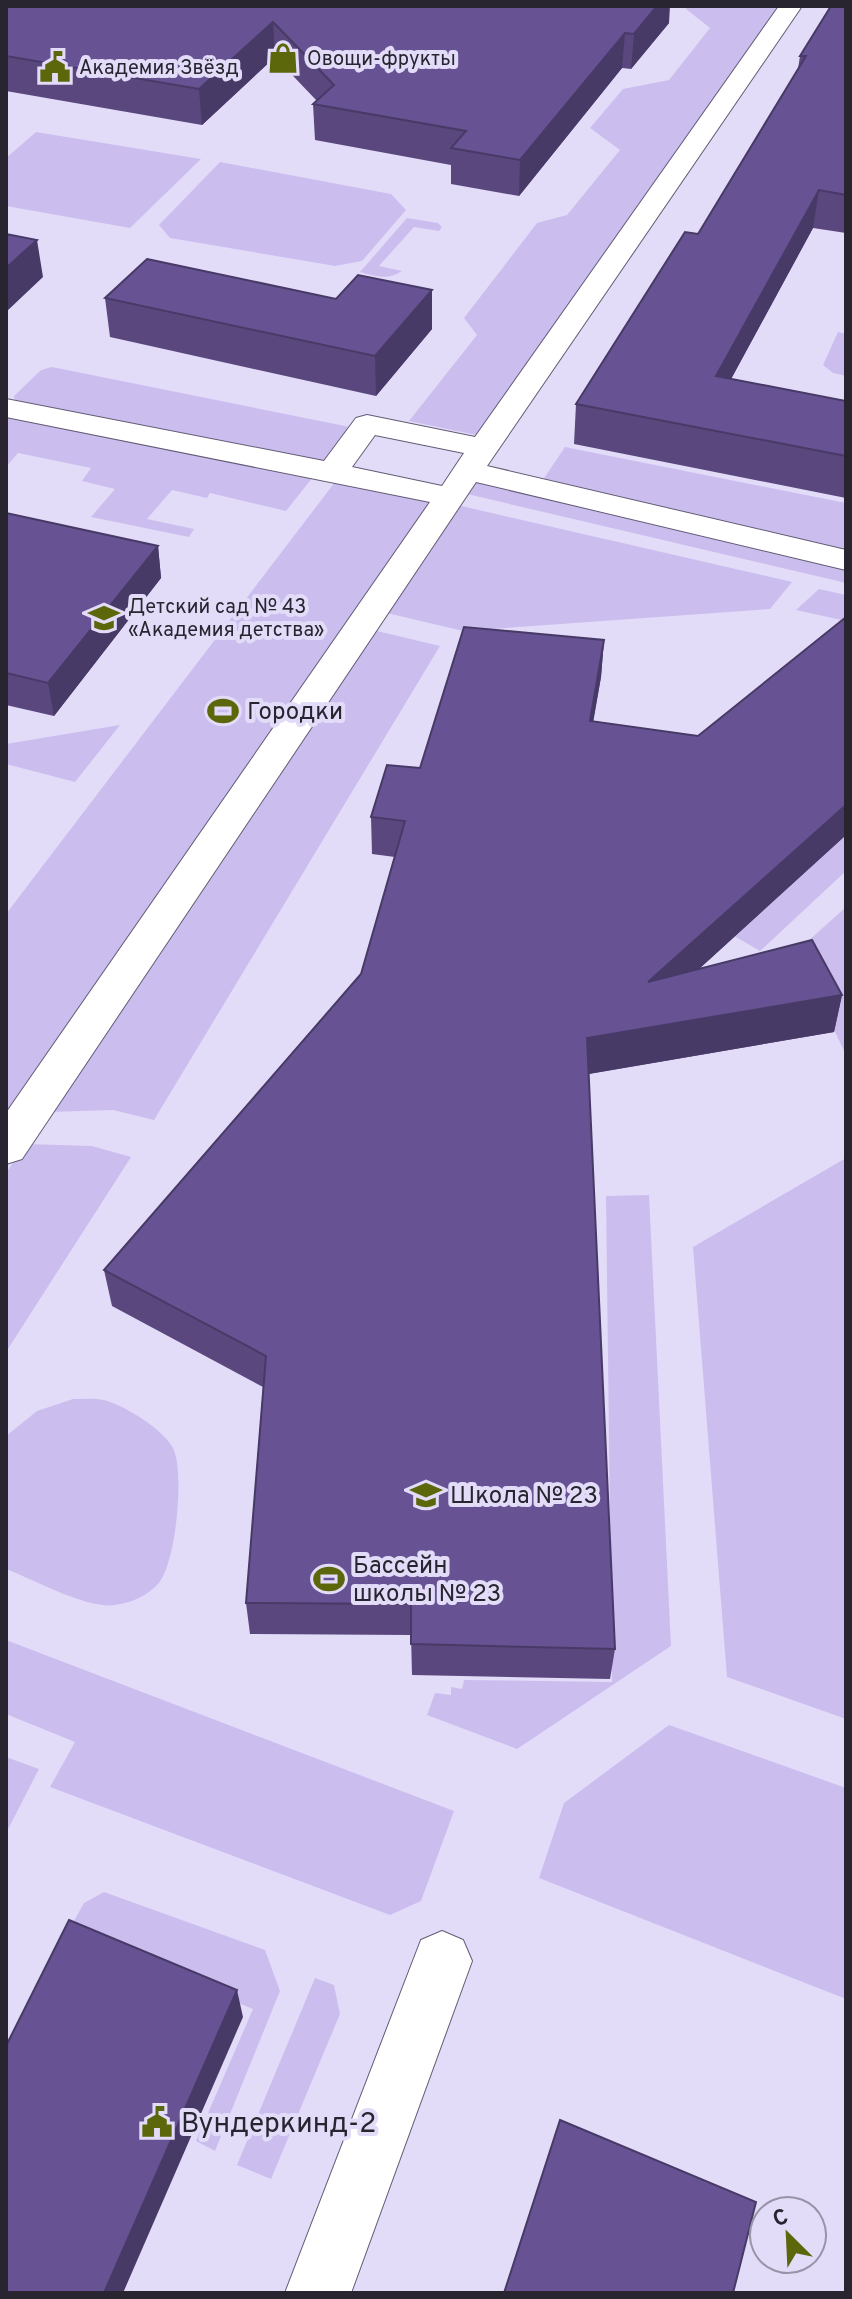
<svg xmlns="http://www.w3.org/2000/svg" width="852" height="2299" font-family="Overpass,sans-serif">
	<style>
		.green { fill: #cbbeef }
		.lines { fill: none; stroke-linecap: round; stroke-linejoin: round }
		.street-casing { stroke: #635c75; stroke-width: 2 }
		.street { fill: #fff; fill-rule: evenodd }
		.wall { fill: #59477e }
		.shaded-wall { fill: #483a67 }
		.building { fill: #675393; stroke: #483a67; stroke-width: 2 }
		.labels { text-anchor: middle; stroke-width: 8; stroke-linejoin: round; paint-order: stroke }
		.far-poi-label { font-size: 20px; fill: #282530; stroke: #e3dcf8; text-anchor: start }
		.poi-label { font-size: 24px; fill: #282530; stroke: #e3dcf8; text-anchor: start }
		.near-poi-label { font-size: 28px; fill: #282530; stroke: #e3dcf8; text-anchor: start }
	</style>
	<rect width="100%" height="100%" fill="#e3dcf8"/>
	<path class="green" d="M 688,6 L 780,6 L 481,436 L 409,421 L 477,335 L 464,318 L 537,223 L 567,215 L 620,150 L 590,128 L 623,89 L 669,80 L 710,28 L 686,9 Z
		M 36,132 L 201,159 L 130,228 L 6,206 L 6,158 Z
		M 220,162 L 391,194 L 406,210 L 362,261 L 335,266 L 170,238 L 159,225 Z
		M 407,218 L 438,223 L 442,227 L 439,231 L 414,227 L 379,266 L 402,271 C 388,281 375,276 360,272 Z
		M 838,332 L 846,334 L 846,376 L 833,373 L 823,365 Z
		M 52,367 L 355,428 L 327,463 L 15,403 L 14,396 L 41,370 Z
		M 6,415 L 313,477 L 286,511 L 210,493 L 207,498 L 172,490 L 147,519 L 194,529 L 189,537 L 91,517 L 115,489 L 82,481 L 91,468 L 18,453 L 6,467 Z
		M 565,447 L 846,503 L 846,551 L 540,484 Z
		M 476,480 L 846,564 L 846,583 L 467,494 Z
		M 335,482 L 434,501 L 6,1114 L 6,914 Z
		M 457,505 L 792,582 L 770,609 L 463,631 L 387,613 Z
		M 819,589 L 846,595 L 846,621 L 796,610 Z
		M 373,630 L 440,646 L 154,1120 L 113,1110 L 49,1112 Z
		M 120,725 L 75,782 L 6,764 L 6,744 Z
		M 846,827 L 846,871 L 760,951 L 729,933 Z
		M 846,907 L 846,1055 L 797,951 Z
		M 26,1144 L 92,1146 L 131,1157 L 6,1352 L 6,1173 Z
		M 846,1158 L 846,1719 L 727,1677 L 693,1247 Z
		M 649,1195 L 671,1646 L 517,1749 L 427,1715 L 435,1693 L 451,1695 L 451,1687 L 462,1689 L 464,1680 L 612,1682 L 606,1196 Z
		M 73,1399 C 83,1399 94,1398 104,1400 C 124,1405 163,1429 173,1448 C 185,1471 176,1565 158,1584 C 147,1596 131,1603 115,1605 C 86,1609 35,1580 6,1569 L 6,1436 L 37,1411 Z
		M 6,1640 L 454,1811 L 421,1901 L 390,1915 L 50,1787 L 75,1742 L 6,1714 Z
		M 669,1725 L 846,1788 L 846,1999 L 539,1878 L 564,1803 Z
		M 6,1757 L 39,1769 L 6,1833 Z
		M 104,1892 L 265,1950 L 280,1991 L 215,2151 L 196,2141 L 253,2009 L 81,1938 L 74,1921 L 84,1903 Z
		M 315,1978 L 334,1985 L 340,2014 L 271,2179 L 237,2165 Z"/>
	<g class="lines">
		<defs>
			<path id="street" d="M 779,6 L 802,6 L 487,466 L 846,550 L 846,570 L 476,482 L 22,1159 L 6,1164 L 6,1113 L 430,502 L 6,417 L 6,399 L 324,461 L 356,418 L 367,415 L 475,437 ZM 375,435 L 464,453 L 442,486 L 352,467 Z
				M 442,1931 L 463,1940 L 472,1961 L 351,2293 L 285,2293 L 421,1940 Z"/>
		</defs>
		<use href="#street" class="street-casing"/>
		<use href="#street" class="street"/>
	</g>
	<path class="wall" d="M 6,6 L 669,23 L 631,69 L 622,68 L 519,196 L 451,184 L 451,165 L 315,140 L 313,104 L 317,101 L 275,57 L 202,125 L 6,91 Z
		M 846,6 L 846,233 L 813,228 L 731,379 L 846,401 L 846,498 L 574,444 L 576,404 L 698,234 L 798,69 L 800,56 Z
		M 105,298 L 432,329 L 376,396 L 110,337 Z
		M 6,513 L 158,546 L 161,578 L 54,716 L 6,705 Z
		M 846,617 L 846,835 L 699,969 L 842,995 L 834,1032 L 588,1074 L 615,1649 L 610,1679 L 412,1675 L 411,1635 L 250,1634 L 246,1603 L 263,1387 L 112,1306 L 104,1270 L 361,974 L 395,857 L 372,854 L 371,817 L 420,768 L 604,640 L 601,677 L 593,721 L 698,736 Z"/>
	<path class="shaded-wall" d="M 657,6 L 670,6 L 669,23 L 631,69 L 634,34 Z
		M 273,22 L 275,57 L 202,125 L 199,89 Z
		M 625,33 L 622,68 L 519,196 L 520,160 Z
		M 819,190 L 813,228 L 711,416 L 716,376 Z
		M 37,240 L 43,277 L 6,312 L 6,268 Z
		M 432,290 L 432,329 L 376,396 L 375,356 Z
		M 158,546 L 161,578 L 54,716 L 48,683 Z
		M 604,640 L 601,677 L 587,758 L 590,721 Z
		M 846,805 L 846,835 L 644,1019 L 648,982 Z
		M 842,995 L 834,1032 L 583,1075 L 587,1038 Z
		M 237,1990 L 243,2017 L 123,2293 L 104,2293 Z"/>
	<path class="building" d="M 6,6 L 657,6 L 634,34 L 625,33 L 520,160 L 451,148 L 466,131 L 313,104 L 334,85 L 273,22 L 199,89 L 6,56 Z
		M 831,6 L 846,6 L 846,195 L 819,190 L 716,376 L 846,401 L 846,456 L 576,404 L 685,232 L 698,234 L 806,56 L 800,56 Z
		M 6,234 L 37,240 L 6,268 Z
		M 147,259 L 336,299 L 358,275 L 432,290 L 375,356 L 105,298 Z
		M 6,513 L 158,546 L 48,683 L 6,673 Z
		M 846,617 L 846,805 L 648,982 L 812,940 L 842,995 L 587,1038 L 615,1649 L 411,1644 L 411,1604 L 246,1603 L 266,1356 L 104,1270 L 361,974 L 405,821 L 371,817 L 387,765 L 420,768 L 464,627 L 604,640 L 590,721 L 698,736 Z
		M 69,1920 L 237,1990 L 104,2293 L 6,2293 L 6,2046 Z
		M 560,2120 L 756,2202 L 733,2293 L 504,2293 Z"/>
	<defs>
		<symbol id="shop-bare" viewBox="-9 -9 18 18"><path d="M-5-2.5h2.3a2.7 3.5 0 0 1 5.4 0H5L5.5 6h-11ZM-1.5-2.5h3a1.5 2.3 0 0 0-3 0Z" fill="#5c670b" stroke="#e3dcf8" stroke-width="2.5" paint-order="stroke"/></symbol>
		<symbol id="civic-bare" viewBox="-9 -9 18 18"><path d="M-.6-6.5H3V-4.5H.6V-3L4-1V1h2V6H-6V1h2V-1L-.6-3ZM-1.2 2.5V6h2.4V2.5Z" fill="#5c670b" stroke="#e3dcf8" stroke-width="2.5" paint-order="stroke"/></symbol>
		<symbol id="school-bare" viewBox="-9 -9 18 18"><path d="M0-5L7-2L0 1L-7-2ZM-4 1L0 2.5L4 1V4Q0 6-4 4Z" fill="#5c670b" stroke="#e3dcf8" stroke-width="2.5" paint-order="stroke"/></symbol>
		<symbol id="stadium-bare" viewBox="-9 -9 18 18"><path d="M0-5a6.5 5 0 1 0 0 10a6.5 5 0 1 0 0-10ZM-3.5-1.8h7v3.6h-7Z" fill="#5c670b" stroke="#e3dcf8" stroke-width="2.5" paint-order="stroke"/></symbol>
	</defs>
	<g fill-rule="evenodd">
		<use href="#shop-bare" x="261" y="36" width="44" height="44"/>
		<use href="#civic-bare" x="33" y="45" width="44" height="44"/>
		<use href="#school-bare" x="82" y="596" width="44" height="44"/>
		<use href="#stadium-bare" x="201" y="689" width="44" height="44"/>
		<use href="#school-bare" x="404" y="1473" width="44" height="44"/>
		<use href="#stadium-bare" x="307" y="1557" width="44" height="44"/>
		<use href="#civic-bare" x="135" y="2100" width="44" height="44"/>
	</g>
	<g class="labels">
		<g class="far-poi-label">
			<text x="307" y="65">Овощи-фрукты</text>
			<text x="79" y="74">Академия Звёзд</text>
			<text x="128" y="613">Детский сад № 43<tspan x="128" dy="23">«Академия детства»</tspan></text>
		</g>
		<g class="poi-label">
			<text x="247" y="719">Городки</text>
			<text x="450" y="1503">Школа № 23</text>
			<text x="353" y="1573">Бассейн<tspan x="353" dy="28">школы № 23</tspan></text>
		</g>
		<g class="near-poi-label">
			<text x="181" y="2132">Вундеркинд-2</text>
		</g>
	</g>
	<rect width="852" height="2299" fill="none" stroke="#282530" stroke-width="16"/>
	<g transform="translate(788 2235) rotate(336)"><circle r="38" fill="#e3dcf8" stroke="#9893a8" stroke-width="2"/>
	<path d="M0-6L14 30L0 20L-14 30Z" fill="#5c670b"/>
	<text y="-12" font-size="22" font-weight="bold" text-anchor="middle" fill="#282530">С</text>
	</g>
</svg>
